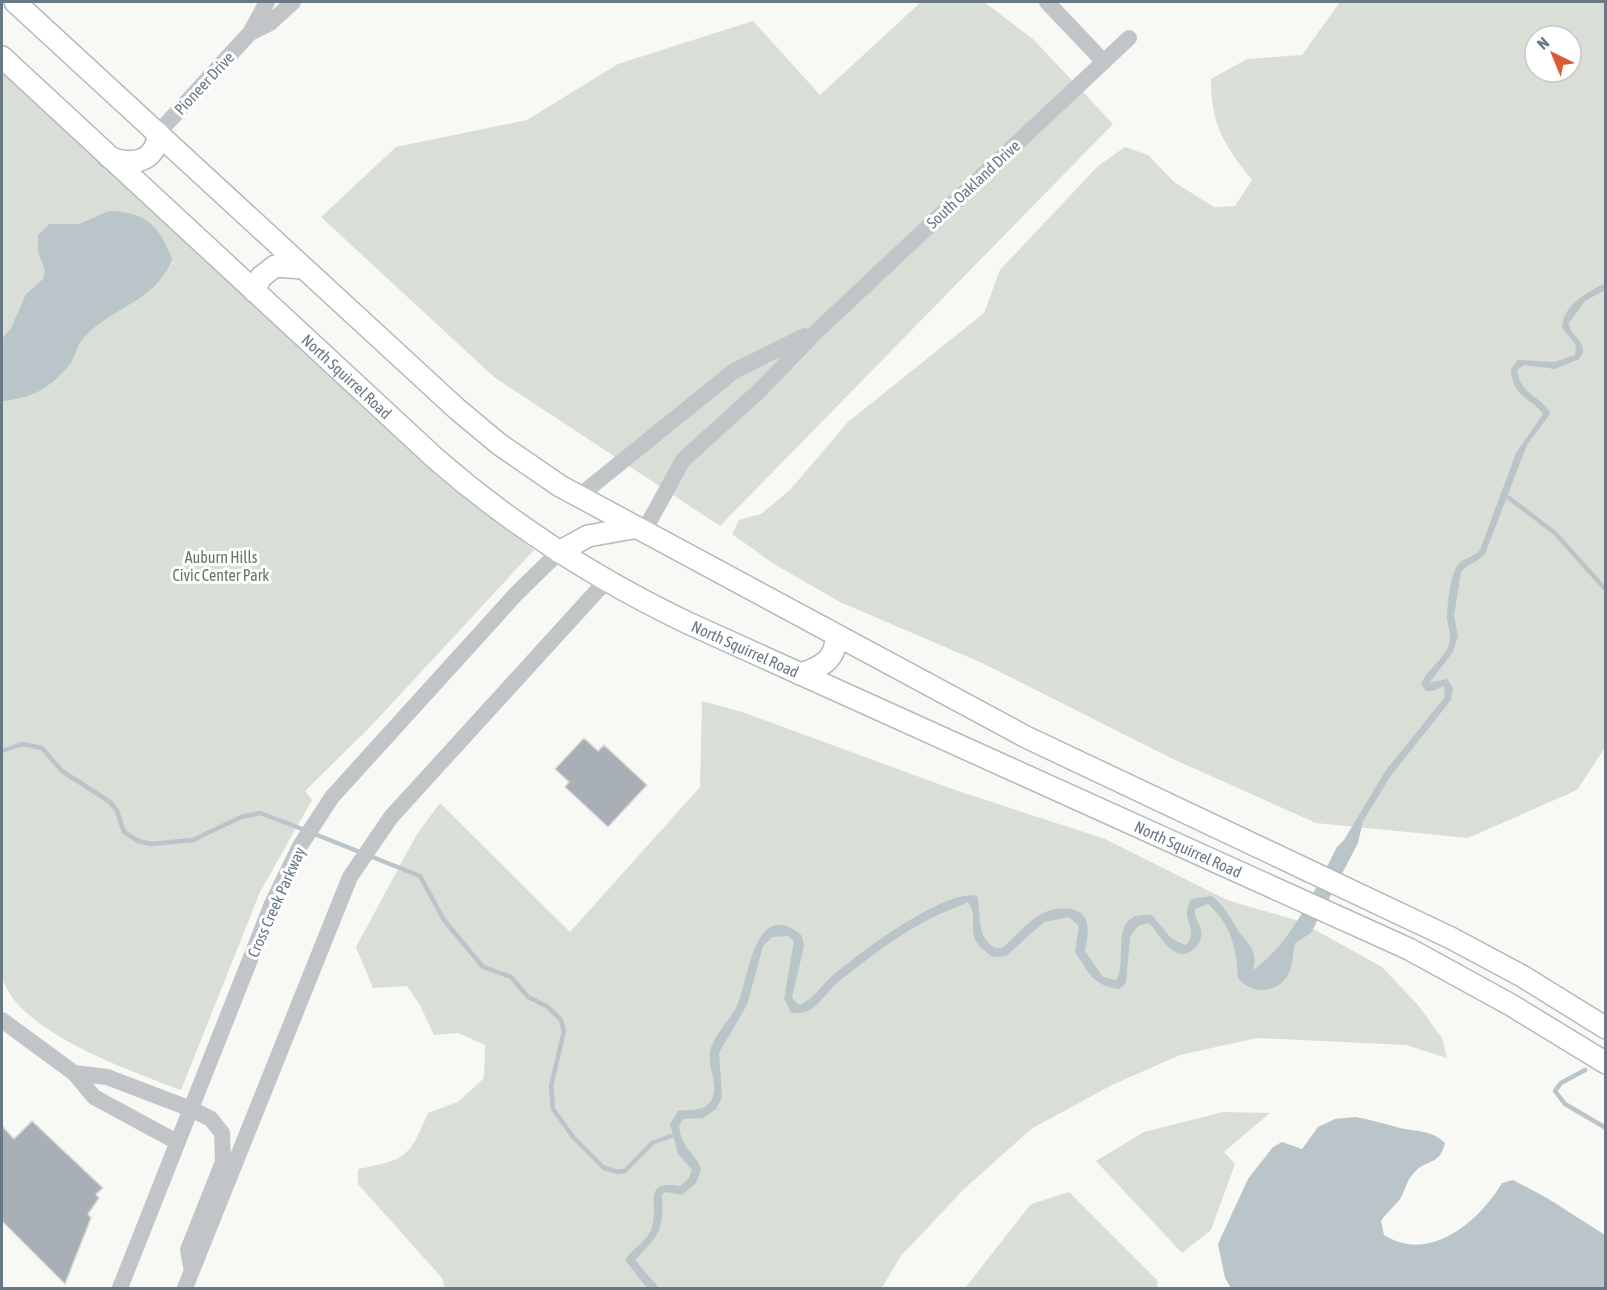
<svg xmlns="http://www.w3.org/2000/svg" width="1607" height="1290" font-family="'Asap Condensed',sans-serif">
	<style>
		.green { fill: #d9ded6; fill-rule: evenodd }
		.water { fill: #bac5c9 }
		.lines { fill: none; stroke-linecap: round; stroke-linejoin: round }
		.stream { stroke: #bac5c9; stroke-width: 4.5 }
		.building { fill: #a8b0b6; stroke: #d9d9d7; stroke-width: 1.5 }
		.major-casing { stroke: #b4b9bc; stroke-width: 24 }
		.minor { stroke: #c1c5c8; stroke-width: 16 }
		.major { stroke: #fff; stroke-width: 21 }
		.labels { text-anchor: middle; stroke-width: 6; stroke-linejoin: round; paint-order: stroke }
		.street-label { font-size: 16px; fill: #687885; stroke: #fff }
		.park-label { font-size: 16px; fill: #667763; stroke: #fff }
	</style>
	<rect width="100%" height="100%" fill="#f8f8f5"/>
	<path class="green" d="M 921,2 L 984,2 L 1033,39 L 1113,124 L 720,526 L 494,377 L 321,217 L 396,147 L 527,120 L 618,64 L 753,21 L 820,95 Z
		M 1340,2 L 1605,2 L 1606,746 L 1577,790 L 1468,838 L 1316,823 L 1173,759 L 980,662 L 840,602 L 774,564 L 732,534 L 739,520 L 761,514 L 790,490 L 848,422 L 984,313 L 1000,270 L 1098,166 L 1125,147 L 1148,155 L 1174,182 L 1214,207 L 1235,206 L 1252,180 C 1224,145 1211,125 1211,79 L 1247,59 L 1302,55 ZM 1535,36 L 1571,36 L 1571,72 L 1535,72 Z
		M 2,66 L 480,508 L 534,550 L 371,726 L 305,791 L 312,800 L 260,892 L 181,1090 C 131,1071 17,1032 2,977 Z
		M 702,701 L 742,712 L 955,790 L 1105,839 L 1227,900 L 1299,921 L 1382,967 L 1418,1005 L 1442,1038 L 1447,1058 L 1406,1045 L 1257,1038 L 1180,1055 L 1112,1085 L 1031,1129 L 963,1190 L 900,1257 L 882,1288 L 445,1288 L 442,1278 L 358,1184 L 358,1169 C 406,1160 409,1158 428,1113 L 458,1102 L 484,1078 L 485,1045 L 458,1033 L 434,1035 L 420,1005 L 407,986 L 373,988 L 356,947 L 417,834 L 440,803 L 570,932 L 700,787 Z
		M 1223,1112 L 1270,1113 L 1224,1152 L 1235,1164 L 1211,1230 L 1182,1253 L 1096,1161 L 1144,1132 Z
		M 1069,1192 L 1157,1280 L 1158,1288 L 965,1288 L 1031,1204 Z"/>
	<path class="water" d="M 109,211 C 146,212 159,225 172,259 C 157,302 109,307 82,340 C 77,346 76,354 72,361 C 67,370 54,381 46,387 C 33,396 18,399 3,401 L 2,339 L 11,328 L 26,294 L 43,279 L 45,270 L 38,252 L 38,235 L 49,224 L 79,224 Z
		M 1605,283 L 1605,290 L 1585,301 L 1569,323 C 1569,337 1592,342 1579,359 L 1555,369 L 1524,365 L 1517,370 C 1521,397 1544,397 1550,414 L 1527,445 L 1485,554 C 1478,562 1466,565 1461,572 L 1454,616 L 1458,636 L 1453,652 L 1429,683 L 1447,679 L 1453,688 L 1451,700 L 1392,774 L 1363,821 L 1358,843 L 1311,933 L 1295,943 C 1293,951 1293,960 1291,968 C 1283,993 1253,997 1238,978 C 1237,950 1231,924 1208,904 L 1195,909 C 1194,918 1200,923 1201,931 C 1202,938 1199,945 1195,948 C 1174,967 1161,935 1149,923 L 1138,926 L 1130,937 L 1126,983 L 1119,989 C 1091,985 1090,973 1075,952 L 1079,926 L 1069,917 L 1044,922 L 1006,956 L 993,957 C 959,936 982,920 968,902 C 954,909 939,913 926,921 C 895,937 866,960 838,982 C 823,995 814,1018 791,1012 L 784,999 L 794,941 L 788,936 L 772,937 L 763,946 L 747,1005 L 719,1053 L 722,1097 L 716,1109 L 703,1118 L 683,1119 L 679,1126 C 681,1148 695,1152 701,1169 L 696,1183 L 682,1195 L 666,1192 L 662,1194 C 664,1232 659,1234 635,1260 L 659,1288 L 647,1288 L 625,1260 C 632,1249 644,1243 650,1232 C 662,1208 638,1179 680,1186 L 689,1178 L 692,1170 L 678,1154 L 670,1124 L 678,1111 C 690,1109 703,1112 711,1101 C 720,1086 707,1067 710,1051 C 714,1034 731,1020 738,1003 C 749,978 755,895 802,936 L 804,946 L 792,998 L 799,1005 C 813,1000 819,988 830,978 C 854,956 947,887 977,896 C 982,915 975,936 995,948 L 1002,948 C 1015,938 1024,925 1038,916 C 1050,908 1076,903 1085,918 C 1090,927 1087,941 1085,951 L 1103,977 L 1116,980 C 1130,961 1105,911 1152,915 L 1171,938 L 1185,945 C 1202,931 1177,918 1192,899 L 1212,896 C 1223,905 1229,915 1236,927 C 1245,942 1259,948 1253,970 C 1293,942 1315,889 1337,847 L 1344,840 L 1386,770 L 1445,697 L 1444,686 L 1433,691 L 1426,691 L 1421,684 C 1427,669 1442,661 1448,647 C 1453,635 1447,627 1447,615 C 1448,602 1450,575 1458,565 C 1463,558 1473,558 1480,550 L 1516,453 L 1543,414 C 1531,397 1513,399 1511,369 L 1518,360 L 1554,362 L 1575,355 L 1576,345 L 1562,328 C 1563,304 1587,293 1605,283 Z
		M 1356,1117 C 1372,1120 1385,1124 1400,1128 C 1417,1132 1432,1130 1445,1143 C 1439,1167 1426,1158 1413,1174 C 1406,1181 1405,1192 1400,1199 C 1394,1207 1387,1212 1381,1221 L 1384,1235 C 1429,1264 1479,1222 1502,1183 L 1513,1180 L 1547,1198 L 1605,1235 L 1605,1288 L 1231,1288 L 1225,1278 L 1218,1244 L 1248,1179 L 1273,1147 L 1282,1142 L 1302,1149 L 1318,1127 L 1335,1119 Z"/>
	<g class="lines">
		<path class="stream" d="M 1509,498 L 1555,533 L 1606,590
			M 2,751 L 22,744 L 42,748 L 62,771 L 110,802 L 117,811 L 124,832 L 138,841 L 151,844 L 193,840 L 241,817 L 260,813 L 305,830
			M 312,833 L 420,876 L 444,920 L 483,967 L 511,977 L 528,997 L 548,1007 L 561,1020 L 564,1031 L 551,1086 L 553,1109 L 573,1137 L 604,1168 L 618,1172 L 625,1171 L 652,1143 L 671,1136
			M 1585,1070 L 1561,1083 L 1555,1091 L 1565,1104 L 1606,1128"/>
	</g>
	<path class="building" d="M 584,738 L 598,751 L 604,745 L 647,785 L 608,827 L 565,787 L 569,782 L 555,769 Z
		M 32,1121 L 103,1188 L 96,1194 L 99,1198 L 88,1214 L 91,1218 L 65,1284 L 2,1221 L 2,1126 L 14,1139 Z"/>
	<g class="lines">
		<defs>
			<g id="major">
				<path d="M 15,2 L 457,409 L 499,444 L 560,486 L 1026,737 L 1451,938 L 1522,976 L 1606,1028"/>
				<path id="s1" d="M 2,57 L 436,459 C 513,526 596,579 688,623 L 1409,949 L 1511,1005 L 1606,1063"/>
				<path d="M 109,157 C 132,167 157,162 158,133"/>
				<path d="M 254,291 L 261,277 L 275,266 L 303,268"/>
				<path d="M 559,552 L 588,536 L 633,528"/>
				<path d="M 800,674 C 820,668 836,660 836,637"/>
			</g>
		</defs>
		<use href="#major" class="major-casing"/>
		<path class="minor" d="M 1047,2 L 1104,62
			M 250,33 L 270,23 L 293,2
			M 158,133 L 250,33 L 267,2
			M 578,497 L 734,371 L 805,336
			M 643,533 L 683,460 L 760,390 L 817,331 L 1129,38
			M 2,1020 L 74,1073 L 94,1097 L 177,1142
			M 74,1073 L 107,1077 L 191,1109 L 211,1119 L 222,1133 L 223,1162 L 188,1250 L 192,1271
			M 120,1288 L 272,904 L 300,846 L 332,797 L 517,593 L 559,552
			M 185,1288 L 350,877 L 391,817 L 606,581"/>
		<use href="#major" class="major"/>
	</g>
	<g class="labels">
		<g class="street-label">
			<text transform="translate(204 83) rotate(-47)" y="6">Pioneer Drive</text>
			<text transform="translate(973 184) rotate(-43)" y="6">South Oakland Drive</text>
			<text dy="6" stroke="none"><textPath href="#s1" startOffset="470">North Squirrel Road</textPath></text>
			<text dy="6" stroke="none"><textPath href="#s1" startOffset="956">North Squirrel Road</textPath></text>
			<text dy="6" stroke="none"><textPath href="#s1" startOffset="1442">North Squirrel Road</textPath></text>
			<text transform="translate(276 902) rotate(-66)" y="6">Cross Creek Parkway</text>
		</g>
		<g class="park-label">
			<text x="221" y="563">Auburn Hills<tspan x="221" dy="18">Civic Center Park</tspan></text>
		</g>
	</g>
	<rect width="1607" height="1290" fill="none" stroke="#687885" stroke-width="6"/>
	<g transform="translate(1553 54) rotate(317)"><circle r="28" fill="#ffffff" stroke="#c3c9ce" stroke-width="1.5"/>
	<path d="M0-4.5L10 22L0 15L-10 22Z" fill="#dc5931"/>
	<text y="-9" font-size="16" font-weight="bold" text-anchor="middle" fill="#687885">N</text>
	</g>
</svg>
